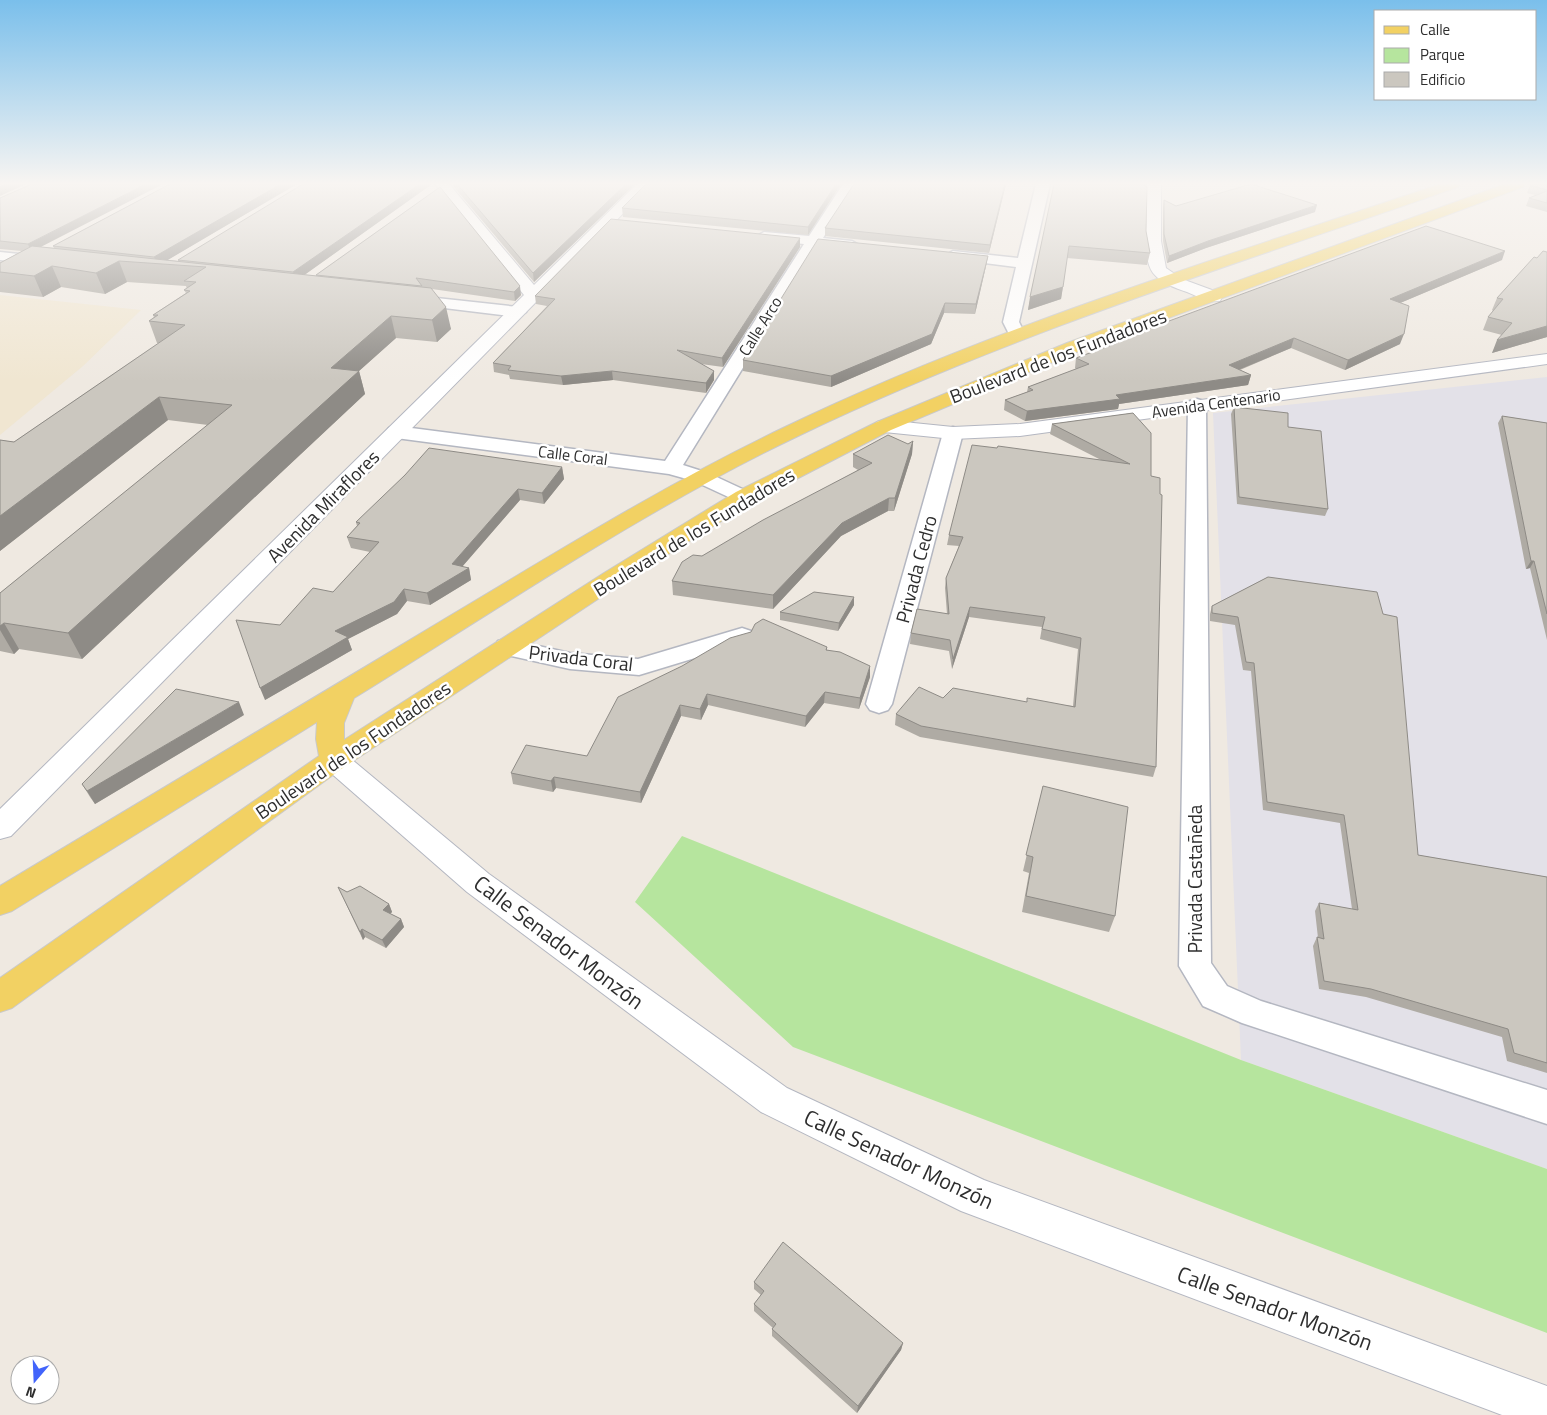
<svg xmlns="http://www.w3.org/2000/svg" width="1547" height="1415" font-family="'Titillium Web',sans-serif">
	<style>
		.industrial { fill: #e3e1e8 }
		.education { fill: #f0e6d1 }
		.green { fill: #b6e59e }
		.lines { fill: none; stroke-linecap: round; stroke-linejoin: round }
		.street-casing { stroke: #b4b7c1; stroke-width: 3 }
		.secondary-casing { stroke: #b4b7c1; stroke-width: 2 }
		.primary-casing { stroke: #c9c9c9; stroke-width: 2 }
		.street { fill: #fff; fill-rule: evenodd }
		.secondary { fill: #fff; fill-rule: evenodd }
		.primary { fill: #f2d163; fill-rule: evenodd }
		.wall { fill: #afaba4 }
		.shaded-wall { fill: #8e8b86 }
		.building { fill: #cbc7bf; stroke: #8e8b86 }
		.labels { text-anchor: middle; stroke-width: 5; stroke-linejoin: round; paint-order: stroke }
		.far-street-label { font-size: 16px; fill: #2e2e2e; stroke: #fff }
		.street-label { font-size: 19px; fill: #2e2e2e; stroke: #fff }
		.near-street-label { font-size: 22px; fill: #2e2e2e; stroke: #fff }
	</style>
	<rect width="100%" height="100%" fill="#efe9e1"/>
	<path class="industrial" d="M 1547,377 L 1547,1169 L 1241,1060 L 1213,413 Z"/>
	<path class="education" d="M 0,295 L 141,310 L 83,366 L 0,435 Z"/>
	<path class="green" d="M 682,836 L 1241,1060 L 1547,1169 L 1547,1333 L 793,1047 L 635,902 Z"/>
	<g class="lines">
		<defs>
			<path id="street" d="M 843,184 L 856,184 L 823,238 L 852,241 L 859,245 L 852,249 L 818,246 L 683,465 L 708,473 L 751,493 L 754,497 L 751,501 L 744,503 L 737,501 L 694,481 L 669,474 L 396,438 L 389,436 L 386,432 L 389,428 L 396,426 L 665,461 L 804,244 L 764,240 L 757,236 L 764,232 L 809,236 Z
				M 1036,184 L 1050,184 L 1019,322 L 1025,334 L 1023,338 L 1011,338 L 1003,322 L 1016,267 L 953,259 L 946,255 L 953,251 L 1018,258 Z
				M 0,252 L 48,257 L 55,261 L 48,265 L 0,260 Z
				M 409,295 L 518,307 L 526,312 L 518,317 L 403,303 L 401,300 Z
				M 1197,399 L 1204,401 L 1206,405 L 1211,963 L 1227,986 L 1261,1001 L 1547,1090 L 1547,1124 L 1242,1023 L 1203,1006 L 1179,966 L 1188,405 L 1190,401 Z
				M 953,427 L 960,429 L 963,433 L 892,704 L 888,710 L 879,713 L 870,710 L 866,704 L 943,433 L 946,429 Z
				M 742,628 L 751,631 L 754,636 L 751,641 L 639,675 L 570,669 L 498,653 L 495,647 L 498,641 L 507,639 L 570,653 L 638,659 Z"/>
			<path id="secondary" d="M 435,184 L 449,184 L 534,285 L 637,184 L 652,184 L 11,836 L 0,839 L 0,809 L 524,295 Z
				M 1147,184 L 1161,184 L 1161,241 L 1166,268 L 1182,279 L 1220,293 L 1222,297 L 1220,301 C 1209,303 1197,296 1187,292 C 1175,288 1161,283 1153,273 C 1140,255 1147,206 1147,184 Z
				M 1547,354 L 1547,364 L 1020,436 L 953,439 L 884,432 L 877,430 L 874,426 L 877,422 L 884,420 L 953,427 L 1020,424 Z
				M 334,750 L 344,753 L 489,874 L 787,1088 L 984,1180 L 1547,1386 L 1547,1415 L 1502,1415 L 961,1211 L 761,1112 L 467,892 L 324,767 L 320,760 L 324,753 Z"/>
			<path id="primary" d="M 1440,184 L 1460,184 L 1458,187 C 1236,264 1010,334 798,436 C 643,510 500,608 354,698 L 344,723 L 344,740 L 604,573 L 736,492 L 877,422 L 1067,343 L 1505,184 L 1525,184 L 1523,187 L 1079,351 L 891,430 L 752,502 L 622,583 L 344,767 L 12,1008 L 0,1012 L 0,978 L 319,756 L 316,739 L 317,722 L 12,911 L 0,915 L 0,886 C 148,797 296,709 443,620 C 554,554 664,485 781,429 C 992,327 1218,259 1440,184 Z"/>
		</defs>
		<use href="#street" class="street-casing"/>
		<use href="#secondary" class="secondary-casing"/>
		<use href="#primary" class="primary-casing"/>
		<use href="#street" class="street"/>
		<use href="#secondary" class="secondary"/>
		<use href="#primary" class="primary"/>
	</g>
	<path class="wall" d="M 170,184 L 297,184 L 167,260 L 178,261 L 178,260 L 432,184 L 304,275 L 316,276 L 316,275 L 440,187 L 521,295 L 515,301 L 432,289 L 451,329 L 437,342 L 396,338 L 359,371 L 365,394 L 82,659 L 19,649 L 14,654 L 0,651 L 0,593 L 208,425 L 168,420 L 0,551 L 0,440 L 14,442 L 159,343 L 157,343 L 149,321 L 154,317 L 153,315 L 186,293 L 184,290 L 187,289 L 186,286 L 127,282 L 105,294 L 61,287 L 43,297 L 0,292 L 0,263 L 22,251 L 0,249 L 0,198 L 42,247 L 54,248 L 53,246 Z
		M 453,184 L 635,184 L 534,282 L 453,186 Z
		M 646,184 L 841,184 L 808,235 L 623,217 L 622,208 Z
		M 854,184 L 1006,184 L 989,253 L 825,236 L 825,228 Z
		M 1054,184 L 1146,231 L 1150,253 L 1147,265 L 1067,258 L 1061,299 L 1028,310 Z
		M 1547,184 L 1547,212 L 1526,206 L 1529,198 L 1535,195 L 1527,193 L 1530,185 Z
		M 1164,200 L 1176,206 L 1315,212 L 1206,248 L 1167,263 L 1163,241 L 1163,207 Z
		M 800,247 L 723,367 L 701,364 L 714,371 L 714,380 L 706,393 L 613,380 L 563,385 L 510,379 L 509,375 L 494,372 L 493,363 L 547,306 L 536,304 L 535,296 Z
		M 1547,252 L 1547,337 L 1492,353 L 1502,335 L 1483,330 L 1488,317 L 1493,311 L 1492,310 L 1497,298 L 1537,258 Z
		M 988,256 L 986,266 L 975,314 L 944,313 L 931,344 L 831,387 L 743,371 L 743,360 Z
		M 1502,260 L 1400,303 L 1400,344 L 1345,370 L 1291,348 L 1240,370 L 1251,375 L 1248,385 L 1119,404 L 1118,409 L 1025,421 L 1004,410 L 1005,400 L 1027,392 L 1028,387 L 1076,369 L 1075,368 L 1076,358 L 1114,344 L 1115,341 Z
		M 1234,407 L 1288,427 L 1328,509 L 1325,516 L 1237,504 L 1231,414 Z
		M 1133,413 L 1151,476 L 1156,767 L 1153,777 L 920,737 L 895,725 L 896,714 L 943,698 L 1027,702 L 1073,706 L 1078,649 L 1040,639 L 1042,627 L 969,617 L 952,669 L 949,651 L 910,644 L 911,633 L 947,614 L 945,588 L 946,578 L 959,546 L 947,545 L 949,535 L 997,448 L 1101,460 L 1050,434 L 1052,424 Z
		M 1502,416 L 1547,423 L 1547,640 L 1530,568 L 1526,569 L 1498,423 Z
		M 913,441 L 912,454 L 894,511 L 888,511 L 841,536 L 773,609 L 673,595 L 672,581 L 702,556 L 858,470 L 853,467 L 853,454 L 908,444 Z
		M 562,467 L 564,479 L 544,504 L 520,500 L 462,567 L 469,568 L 471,580 L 430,605 L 407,601 L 397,614 L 348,639 L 352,650 L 265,700 L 280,625 L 333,592 L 370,552 L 351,548 L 347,537 L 357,526 L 356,522 Z
		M 1268,577 L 1418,855 L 1547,877 L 1547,1073 L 1507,1061 L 1502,1037 L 1366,997 L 1319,989 L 1313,946 L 1317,937 L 1318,938 L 1315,911 L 1319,903 L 1352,909 L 1340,823 L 1263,810 L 1251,671 L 1243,670 L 1235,625 L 1210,621 L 1210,614 L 1212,606 Z
		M 854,597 L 854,605 L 838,631 L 780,620 L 780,612 Z
		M 751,632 L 827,647 L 827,650 L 870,677 L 859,709 L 824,703 L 805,727 L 708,705 L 701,720 L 681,716 L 641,803 L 556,788 L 553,792 L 513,784 L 511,773 L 587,756 Z
		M 244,715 L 95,804 L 90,797 L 82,784 Z
		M 1043,786 L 1115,916 L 1109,932 L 1022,912 L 1029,873 L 1023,871 Z
		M 338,887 L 347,892 L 389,904 L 392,912 L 390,914 L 401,919 L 404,927 L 386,948 L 365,937 L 363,940 Z
		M 754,1282 L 903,1343 L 901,1350 L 857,1413 L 772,1336 L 772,1329 L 773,1328 L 754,1311 L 754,1304 L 761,1295 L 754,1289 Z"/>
	<path class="shaded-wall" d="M 5,184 L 26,184 L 0,196 L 0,186 Z
		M 146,184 L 163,184 L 31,252 L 28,244 Z
		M 281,184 L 297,184 L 161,264 L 156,263 L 154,257 Z
		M 420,184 L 432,184 L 296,281 L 293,272 Z
		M 626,184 L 635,184 L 534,282 L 533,273 Z
		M 836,184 L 841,184 L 808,235 L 808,227 Z
		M 1005,184 L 1006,184 L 989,253 L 990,245 Z
		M 1317,205 L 1315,212 L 1206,248 L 1167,263 L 1169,256 L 1208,241 Z
		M 800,238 L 800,247 L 723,367 L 722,358 Z
		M 1505,251 L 1502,260 L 1386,309 L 1390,299 Z
		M 988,256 L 986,266 L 975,314 L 976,304 Z
		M 119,261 L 127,282 L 105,294 L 96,273 Z
		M 52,266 L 61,287 L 43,297 L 34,276 Z
		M 520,286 L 521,295 L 515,301 L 514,292 Z
		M 1063,287 L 1061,299 L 1028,310 L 1030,297 Z
		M 945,303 L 944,313 L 931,344 L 831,387 L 831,376 Z
		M 446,307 L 451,329 L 437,342 L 432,320 Z
		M 391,316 L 396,338 L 359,371 L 365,394 L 82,659 L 68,633 L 331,368 Z
		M 1547,326 L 1547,337 L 1492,353 L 1497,340 Z
		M 1404,334 L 1400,344 L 1345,370 L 1348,360 Z
		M 1294,338 L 1291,348 L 1226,375 L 1229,365 Z
		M 612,371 L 613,380 L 563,385 L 561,376 Z
		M 714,371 L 714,380 L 706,393 L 706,383 Z
		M 1251,375 L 1248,385 L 1119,404 L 1118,409 L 1025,421 L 1027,411 L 1116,395 Z
		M 159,397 L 168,420 L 0,551 L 0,516 Z
		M 913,441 L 912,454 L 894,511 L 895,498 Z
		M 562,467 L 564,479 L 544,504 L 542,493 Z
		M 518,489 L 520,500 L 454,576 L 452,564 Z
		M 889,498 L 888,511 L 841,536 L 773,609 L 773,595 L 842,523 Z
		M 1531,561 L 1534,561 L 1530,568 L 1526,569 Z
		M 469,568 L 471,580 L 430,605 L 427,593 Z
		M 404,589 L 407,601 L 397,614 L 348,639 L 352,650 L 265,700 L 260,688 L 335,631 Z
		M 854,597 L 854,605 L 838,631 L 839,623 Z
		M 970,607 L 969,617 L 952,669 L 953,659 Z
		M 4,623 L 19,649 L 14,654 L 0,630 L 0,626 Z
		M 870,666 L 870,677 L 859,709 L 860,698 Z
		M 825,692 L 824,703 L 805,727 L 806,716 Z
		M 707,694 L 708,705 L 701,720 L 700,709 Z
		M 239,702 L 244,715 L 95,804 L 87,791 Z
		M 680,705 L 681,716 L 641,803 L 640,792 Z
		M 554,777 L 556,788 L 553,792 L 551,781 Z
		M 389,904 L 392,912 L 386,918 L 383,910 Z
		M 401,919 L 404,927 L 386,948 L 382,940 Z
		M 362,929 L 365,937 L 363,940 L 360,932 Z
		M 903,1343 L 901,1350 L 857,1413 L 858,1406 Z"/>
	<path class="building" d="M 32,184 L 146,184 L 28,244 L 0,241 L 0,198 Z
		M 170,184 L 281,184 L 154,257 L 53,246 Z
		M 303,184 L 420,184 L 293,272 L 178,260 Z
		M 457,184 L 626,184 L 533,273 Z
		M 646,184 L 836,184 L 808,227 L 622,208 Z
		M 854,184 L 1005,184 L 990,245 L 825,228 Z
		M 1054,184 L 1142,184 L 1147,187 L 1146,231 L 1150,253 L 1069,246 L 1063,287 L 1030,297 Z
		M 1251,184 L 1317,205 L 1208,241 L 1169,256 L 1164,234 L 1164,200 L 1176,206 Z
		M 1534,184 L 1547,184 L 1547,190 L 1530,185 Z
		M 440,187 L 520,286 L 514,292 L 416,278 L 422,286 L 316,275 Z
		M 1547,191 L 1547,203 L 1529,198 Z
		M 611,219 L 800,238 L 722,358 L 677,350 L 714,371 L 706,383 L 612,371 L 561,376 L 508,370 L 511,366 L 493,363 L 555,299 L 535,296 Z
		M 1426,226 L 1505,251 L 1390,299 L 1409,306 L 1404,334 L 1348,360 L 1294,338 L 1229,365 L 1251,375 L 1116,395 L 1120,399 L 1027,411 L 1005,400 L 1033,390 L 1028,387 L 1089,364 L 1076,358 L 1117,343 L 1115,341 Z
		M 818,239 L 988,256 L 976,304 L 945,303 L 932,334 L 831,376 L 743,360 Z
		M 32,246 L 431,288 L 446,307 L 432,320 L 391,316 L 331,368 L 359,371 L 68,633 L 4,623 L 0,626 L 0,593 L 232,405 L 159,397 L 0,516 L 0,440 L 14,442 L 185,325 L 149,321 L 158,315 L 153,315 L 190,291 L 184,290 L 196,282 L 184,281 L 206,267 L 119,261 L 96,273 L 52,266 L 34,276 L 0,272 L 0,263 Z
		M 1543,251 L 1547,252 L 1547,326 L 1497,340 L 1512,323 L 1488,317 L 1503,299 L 1497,298 L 1534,257 L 1537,258 Z
		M 1234,407 L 1288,413 L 1288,427 L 1321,431 L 1328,509 L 1239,497 Z
		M 1133,413 L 1151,433 L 1151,476 L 1160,478 L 1160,494 L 1162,495 L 1156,767 L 921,726 L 896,714 L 919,687 L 943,698 L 953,688 L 1027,702 L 1027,698 L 1075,707 L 1081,638 L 1042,629 L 1045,617 L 970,607 L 953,659 L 950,640 L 911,633 L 917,609 L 949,614 L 946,578 L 963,537 L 949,535 L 972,445 L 997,448 L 998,446 L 1130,464 L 1052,424 Z
		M 1502,416 L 1547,423 L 1547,614 L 1534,561 L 1531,561 Z
		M 888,435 L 908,444 L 913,441 L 895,498 L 889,498 L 842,523 L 773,595 L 672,581 L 682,562 L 693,555 L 702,556 L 763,520 L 872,463 L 853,454 Z
		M 429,448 L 562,467 L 542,493 L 518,489 L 452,564 L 469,568 L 427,593 L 404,589 L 394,602 L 335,631 L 348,637 L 260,688 L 236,620 L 280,625 L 313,588 L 333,592 L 379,542 L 347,537 L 360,523 L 356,522 L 405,475 Z
		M 1268,577 L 1377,592 L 1383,614 L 1397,617 L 1418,855 L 1547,877 L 1547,1063 L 1514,1053 L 1508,1029 L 1371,989 L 1324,981 L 1317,937 L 1324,939 L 1319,903 L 1358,910 L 1344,815 L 1267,802 L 1254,663 L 1246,662 L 1238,617 L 1212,613 L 1212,606 Z
		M 814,592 L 854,597 L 839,623 L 780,612 Z
		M 763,619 L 827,647 L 826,650 L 840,652 L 870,666 L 860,698 L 825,692 L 806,716 L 707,694 L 700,709 L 680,705 L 640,792 L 554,777 L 551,781 L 511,773 L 526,745 L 587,756 L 618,697 L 682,666 L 730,638 L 751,632 L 755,624 Z
		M 176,689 L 239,702 L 87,791 L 82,784 Z
		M 1043,786 L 1128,807 L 1115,916 L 1026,896 L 1033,857 L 1026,855 Z
		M 360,886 L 389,904 L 383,910 L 401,919 L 382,940 L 362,929 L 360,932 L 338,887 L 347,892 Z
		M 783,1242 L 903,1343 L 858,1406 L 772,1329 L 776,1324 L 754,1304 L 764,1291 L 754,1282 Z"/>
	<linearGradient id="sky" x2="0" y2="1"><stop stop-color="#7abfeb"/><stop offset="0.48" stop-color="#f8f5f2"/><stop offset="1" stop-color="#f8f5f2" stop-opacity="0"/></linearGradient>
	<rect width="1547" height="382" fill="url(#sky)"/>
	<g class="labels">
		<g class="far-street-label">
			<text transform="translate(760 326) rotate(-58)" y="6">Calle Arco</text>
			<text transform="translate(1216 403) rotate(-8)" y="6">Avenida Centenario</text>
			<text transform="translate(573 455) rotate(7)" y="6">Calle Coral</text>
		</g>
		<g class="street-label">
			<text transform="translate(1058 356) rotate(-21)" y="7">Boulevard de los Fundadores</text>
			<text transform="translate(323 506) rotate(-45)" y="7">Avenida Miraflores</text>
			<text transform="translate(694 532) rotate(-31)" y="7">Boulevard de los Fundadores</text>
			<text transform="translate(916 569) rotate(-75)" y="7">Privada Cedro</text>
			<text transform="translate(581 658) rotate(7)" y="7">Privada Coral</text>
			<text transform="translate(353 750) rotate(-34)" y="7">Boulevard de los Fundadores</text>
			<text transform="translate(1195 879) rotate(-90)" y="7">Privada Castañeda</text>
		</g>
		<g class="near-street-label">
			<text transform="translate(559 942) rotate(37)" y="8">Calle Senador Monzón</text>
			<text transform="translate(899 1159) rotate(25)" y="8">Calle Senador Monzón</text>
			<text transform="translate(1275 1308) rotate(20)" y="8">Calle Senador Monzón</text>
		</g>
	</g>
	<rect x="1374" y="10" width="162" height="90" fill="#ffffff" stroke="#ababab"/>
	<rect x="1384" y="26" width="25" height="8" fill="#f2d163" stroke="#ababab"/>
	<text x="1420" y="35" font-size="15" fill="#2e2e2e">Calle</text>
	<rect x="1384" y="48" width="25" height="15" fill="#b6e59e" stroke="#ababab"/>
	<text x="1420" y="60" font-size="15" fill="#2e2e2e">Parque</text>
	<rect x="1384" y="72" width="25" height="15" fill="#cbc7bf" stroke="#ababab"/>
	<text x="1420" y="85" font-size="15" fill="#2e2e2e">Edificio</text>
	<g transform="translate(35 1380) rotate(199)"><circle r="24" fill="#ffffff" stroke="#ababab"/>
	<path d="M0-4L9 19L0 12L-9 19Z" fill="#4264fb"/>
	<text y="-8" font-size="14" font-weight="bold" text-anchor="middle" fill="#2e2e2e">N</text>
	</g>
</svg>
